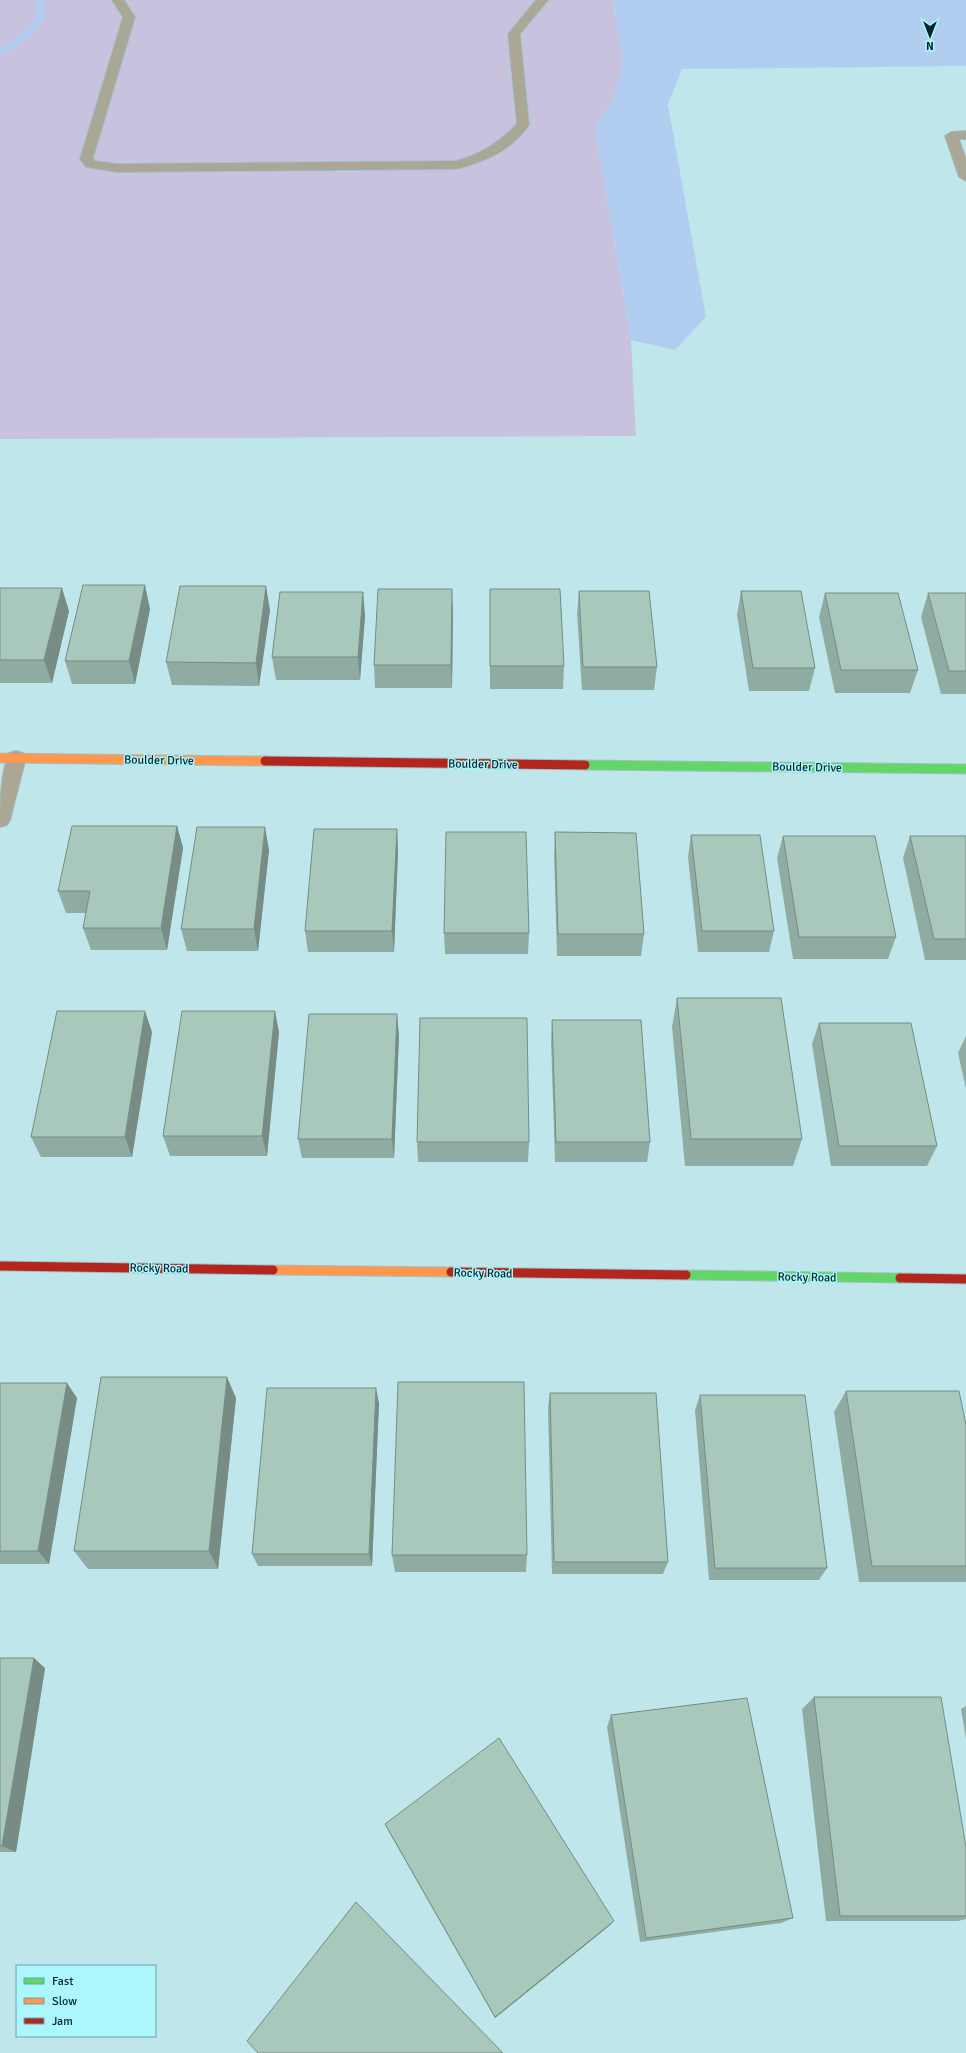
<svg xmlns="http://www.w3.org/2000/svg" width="966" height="2053" font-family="Signika,sans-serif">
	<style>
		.green { fill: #c8c2de }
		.water { fill: #b1cef1 }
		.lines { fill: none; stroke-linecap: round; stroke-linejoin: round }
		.stream { fill: #b1cef1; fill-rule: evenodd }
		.lane-casing { stroke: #a1c2c5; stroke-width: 2 }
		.street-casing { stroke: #a1c2c5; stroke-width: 2 }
		.fast-casing { stroke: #a1c2c5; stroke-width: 11 }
		.slow-casing { stroke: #a1c2c5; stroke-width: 11 }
		.jam-casing { stroke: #a1c2c5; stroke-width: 11 }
		.lane { fill: #aaa796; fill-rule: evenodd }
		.street { fill: #aaa796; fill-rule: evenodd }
		.fast { stroke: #63d668; stroke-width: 9 }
		.slow { stroke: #ff974d; stroke-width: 9 }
		.jam { stroke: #b3261e; stroke-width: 9 }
		.wall { fill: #90aca2 }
		.shaded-wall { fill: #768c84 }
		.building { fill: #a8c8bc; stroke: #768c84 }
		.labels { text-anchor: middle; stroke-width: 3; stroke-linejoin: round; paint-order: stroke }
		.street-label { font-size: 12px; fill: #062629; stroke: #acf6fe }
	</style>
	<rect width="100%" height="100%" fill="#bfe7eb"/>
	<path class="green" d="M 0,0 L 613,0 L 623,63 L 615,96 L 595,128 L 631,340 L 636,436 L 0,439 Z"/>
	<path class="water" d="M 613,0 L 966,0 L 966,66 L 682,69 L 668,105 L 706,317 L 675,350 L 631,340 L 595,128 L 615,96 L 623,63 Z"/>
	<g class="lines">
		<path class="stream" d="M 35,0 L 43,0 C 45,6 46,10 45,16 C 41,30 14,51 0,55 L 0,48 C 19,36 42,26 35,0 Z"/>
		<defs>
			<path id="lane" d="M 112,0 L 124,0 L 135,17 L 93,158 L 95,161 L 117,164 L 456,161 C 481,154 498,143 517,124 L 508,34 L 536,0 L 548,0 L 520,34 L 529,125 C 512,150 485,162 456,169 L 117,172 L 86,167 L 80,159 L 123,17 Z
				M 966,131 L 966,139 L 959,139 L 966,159 L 966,181 L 959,177 L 945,136 L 951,132 Z"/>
			<path id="street" d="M 16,751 L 23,753 L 26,758 L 10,820 L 7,825 L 0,827 C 0,803 0,775 9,753 Z"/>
			<path id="fast" d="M 585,765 L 966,769
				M 686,1275 L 900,1278"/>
			<path id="slow" d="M 0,758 L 265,761
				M 273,1270 L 451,1272"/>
			<path id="jam" d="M 265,761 L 585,765
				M 0,1266 L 273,1270
				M 451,1272 L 686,1275
				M 900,1278 L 966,1279"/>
		</defs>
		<use href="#lane" class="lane-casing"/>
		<use href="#street" class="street-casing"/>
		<use href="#fast" class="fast-casing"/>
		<use href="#slow" class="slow-casing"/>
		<use href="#jam" class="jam-casing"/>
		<use href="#lane" class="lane"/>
		<use href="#street" class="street"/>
		<use href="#fast" class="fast"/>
		<use href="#slow" class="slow"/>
		<use href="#jam" class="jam"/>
	</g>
	<path class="wall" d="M 0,588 L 69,611 L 52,683 L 0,683 Z
		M 490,589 L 564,666 L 563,689 L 490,689 Z
		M 579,591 L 657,667 L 654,690 L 582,690 L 577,614 Z
		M 741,591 L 815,668 L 809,691 L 749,691 L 737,615 Z
		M 363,592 L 365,616 L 360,680 L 276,680 L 272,657 Z
		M 825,593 L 918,670 L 910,693 L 835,693 L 819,617 Z
		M 928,593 L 966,593 L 966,694 L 941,694 L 921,617 Z
		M 150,609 L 135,684 L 72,684 L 65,661 Z
		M 270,610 L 259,686 L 172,685 L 166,662 Z
		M 453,612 L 452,688 L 375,688 L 374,665 Z
		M 177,826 L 183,848 L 167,950 L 91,950 L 83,928 L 86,913 L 66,913 L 58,891 Z
		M 397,829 L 398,851 L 394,952 L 308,952 L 305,931 Z
		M 555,832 L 644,934 L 641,956 L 557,956 L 554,855 Z
		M 691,835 L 774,931 L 769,952 L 698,952 L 688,857 Z
		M 783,836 L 896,937 L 888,959 L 793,959 L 777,858 Z
		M 910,836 L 966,836 L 966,960 L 925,960 L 903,858 Z
		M 269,850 L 258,951 L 187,951 L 181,929 Z
		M 444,933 L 529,933 L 528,954 L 445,954 Z
		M 677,998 L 802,1139 L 793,1166 L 685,1166 L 672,1027 Z
		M 552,1020 L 650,1142 L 647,1162 L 555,1162 L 551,1041 Z
		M 819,1023 L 937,1146 L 927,1166 L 831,1166 L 812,1044 Z
		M 152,1032 L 132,1157 L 41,1157 L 31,1137 Z
		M 279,1032 L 267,1156 L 170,1156 L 163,1136 Z
		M 399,1035 L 394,1158 L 302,1158 L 298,1139 Z
		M 966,1036 L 966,1089 L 958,1053 Z
		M 417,1142 L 529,1142 L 528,1162 L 418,1162 Z
		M 0,1383 L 77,1398 L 49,1564 L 0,1564 Z
		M 846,1391 L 966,1425 L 966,1582 L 859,1582 L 834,1412 Z
		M 550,1393 L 668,1562 L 663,1574 L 552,1574 L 548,1408 Z
		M 700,1395 L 827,1568 L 819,1580 L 709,1580 L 695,1410 Z
		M 236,1398 L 218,1569 L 88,1569 L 74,1551 Z
		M 379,1403 L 372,1566 L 258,1566 L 252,1554 Z
		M 392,1555 L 527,1555 L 526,1572 L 395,1572 Z
		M 0,1658 L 45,1668 L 16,1852 L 0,1852 Z
		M 814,1697 L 966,1847 L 966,1919 L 958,1921 L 826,1921 L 802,1709 Z
		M 966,1706 L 966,1739 L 961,1709 Z
		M 611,1715 L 793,1918 L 781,1923 L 640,1942 L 607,1727 Z
		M 385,1824 L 609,1926 L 495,2018 L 389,1832 Z"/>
	<path class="shaded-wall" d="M 145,585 L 150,609 L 135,684 L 129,661 Z
		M 266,586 L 270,610 L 259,686 L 256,663 Z
		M 62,588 L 69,611 L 52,683 L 44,660 Z
		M 452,589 L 453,612 L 452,688 L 451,665 Z
		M 363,592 L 365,616 L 360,680 L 358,657 Z
		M 177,826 L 183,848 L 167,950 L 161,928 Z
		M 265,827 L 269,850 L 258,951 L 254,929 Z
		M 397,829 L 398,851 L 394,952 L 392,931 Z
		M 145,1011 L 152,1032 L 132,1157 L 125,1137 Z
		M 275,1011 L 279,1032 L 267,1156 L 262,1136 Z
		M 397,1014 L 399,1035 L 394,1158 L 392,1139 Z
		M 227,1377 L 236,1398 L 218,1569 L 209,1551 Z
		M 67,1383 L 77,1398 L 49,1564 L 38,1551 Z
		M 376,1388 L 379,1403 L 372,1566 L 369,1554 Z
		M 34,1658 L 45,1668 L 16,1852 L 2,1846 Z
		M 614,1921 L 609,1926 L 495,2018 L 495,2017 Z"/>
	<path class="building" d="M 83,585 L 145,585 L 129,661 L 65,661 Z
		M 180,586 L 266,586 L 256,663 L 166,662 Z
		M 0,588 L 62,588 L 44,660 L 0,660 Z
		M 378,589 L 452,589 L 451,665 L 374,665 Z
		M 490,589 L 560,589 L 564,666 L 490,666 Z
		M 579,591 L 649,591 L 657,667 L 583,667 Z
		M 741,591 L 801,591 L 815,668 L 753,668 Z
		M 280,592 L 363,592 L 358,657 L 272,657 Z
		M 825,593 L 898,593 L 918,670 L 841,670 Z
		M 928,593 L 966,593 L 966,671 L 949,671 Z
		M 72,826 L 177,826 L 161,928 L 83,928 L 90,891 L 58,891 Z
		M 197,827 L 265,827 L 254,929 L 181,929 Z
		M 314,829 L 397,829 L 392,931 L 305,931 Z
		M 446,832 L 526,832 L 529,933 L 444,933 Z
		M 555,832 L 636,833 L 644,934 L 558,934 Z
		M 691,835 L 760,835 L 774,931 L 702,931 Z
		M 783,836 L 875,836 L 896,937 L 799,937 Z
		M 910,836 L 966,836 L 966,939 L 934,939 Z
		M 677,998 L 781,998 L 802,1139 L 691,1139 Z
		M 57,1011 L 145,1011 L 125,1137 L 31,1137 Z
		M 182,1011 L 275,1011 L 262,1136 L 163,1136 Z
		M 309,1014 L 397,1014 L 392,1139 L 298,1139 Z
		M 420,1018 L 527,1018 L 529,1142 L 417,1142 Z
		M 552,1020 L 641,1020 L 650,1142 L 556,1142 Z
		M 819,1023 L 911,1023 L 937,1146 L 839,1146 Z
		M 101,1377 L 227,1377 L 209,1551 L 74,1551 Z
		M 398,1382 L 524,1382 L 527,1555 L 392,1555 Z
		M 0,1383 L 67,1383 L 38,1551 L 0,1551 Z
		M 267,1388 L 376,1388 L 369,1554 L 252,1554 Z
		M 846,1391 L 959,1391 L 966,1425 L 966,1566 L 872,1566 Z
		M 550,1393 L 656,1393 L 668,1562 L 554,1562 Z
		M 700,1395 L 805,1395 L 827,1568 L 715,1568 Z
		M 0,1658 L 34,1658 L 2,1846 L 0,1846 Z
		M 814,1697 L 941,1697 L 966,1847 L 966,1916 L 840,1916 Z
		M 747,1698 L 793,1918 L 646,1938 L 611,1715 Z
		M 499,1738 L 614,1921 L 495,2017 L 385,1824 Z
		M 356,1902 L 503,2053 L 258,2053 L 247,2041 Z"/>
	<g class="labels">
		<g class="street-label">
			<text transform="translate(159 760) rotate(1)" y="4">Boulder Drive</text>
			<text transform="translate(483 764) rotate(1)" y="4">Boulder Drive</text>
			<text transform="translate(807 767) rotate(1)" y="4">Boulder Drive</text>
			<text transform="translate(159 1268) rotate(1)" y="4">Rocky Road</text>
			<text transform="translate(483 1273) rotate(1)" y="4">Rocky Road</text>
			<text transform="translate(807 1277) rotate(1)" y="4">Rocky Road</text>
		</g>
	</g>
	<rect x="16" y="1965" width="140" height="72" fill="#acf6fe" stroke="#6aa3a9"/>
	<rect x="24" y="1978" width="20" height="6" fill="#63d668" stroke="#6aa3a9"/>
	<text x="52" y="1985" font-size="12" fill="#062629">Fast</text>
	<rect x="24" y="1998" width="20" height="6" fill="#ff974d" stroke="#6aa3a9"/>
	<text x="52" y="2005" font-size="12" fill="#062629">Slow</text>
	<rect x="24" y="2018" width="20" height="6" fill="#b3261e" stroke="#6aa3a9"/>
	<text x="52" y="2025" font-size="12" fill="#062629">Jam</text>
	<g transform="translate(930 36) rotate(180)" stroke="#acf6fe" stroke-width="3" paint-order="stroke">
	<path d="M0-3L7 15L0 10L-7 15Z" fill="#062629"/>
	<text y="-6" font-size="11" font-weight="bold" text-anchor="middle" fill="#062629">N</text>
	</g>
</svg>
